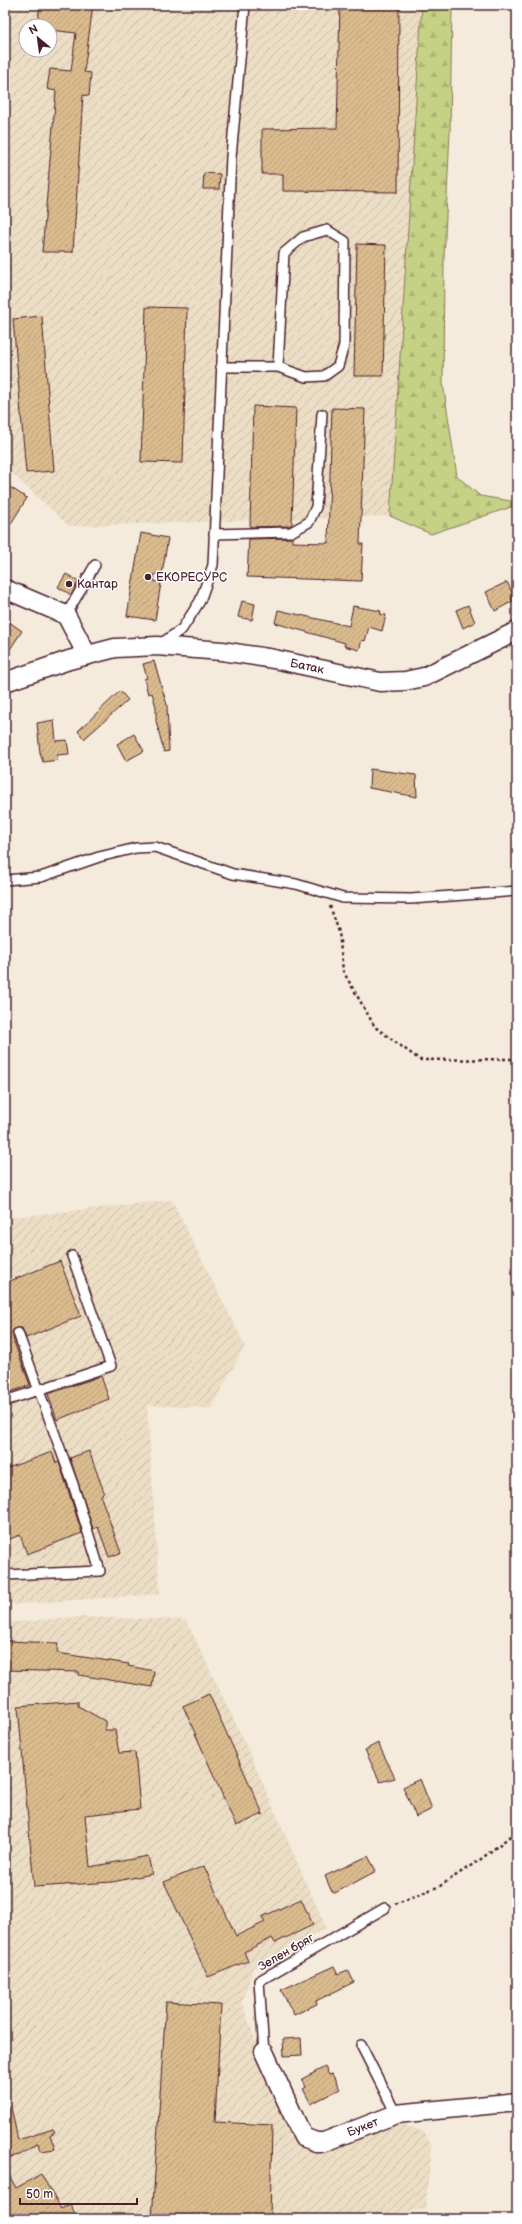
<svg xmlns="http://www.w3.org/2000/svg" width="522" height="2224" font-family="'Balsamiq Sans',sans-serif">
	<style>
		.industrial { fill: url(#industrial-furrows); fill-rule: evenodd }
		.forest { fill: url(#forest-firs); stroke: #887858 }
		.building { fill: url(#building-hatch); stroke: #4a1f2b }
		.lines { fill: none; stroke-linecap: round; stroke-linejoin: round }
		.lane-casing { stroke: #4a1f2b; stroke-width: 12 }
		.street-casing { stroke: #4a1f2b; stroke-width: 21 }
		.path { stroke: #4a1f2b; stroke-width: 2.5; stroke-dasharray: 3 3; stroke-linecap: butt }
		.lane { stroke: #fff; stroke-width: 9 }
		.street { stroke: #fff; stroke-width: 18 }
		.poi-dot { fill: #4a1f2b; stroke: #fff; stroke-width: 1.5 }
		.labels { text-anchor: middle; stroke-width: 3; stroke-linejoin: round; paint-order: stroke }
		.poi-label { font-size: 12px; fill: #4a1f2b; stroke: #fff; text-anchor: start }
		.street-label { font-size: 12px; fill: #4a1f2b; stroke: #fff }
	</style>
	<defs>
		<pattern id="industrial-furrows" width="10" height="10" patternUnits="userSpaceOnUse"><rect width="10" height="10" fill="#ecddc5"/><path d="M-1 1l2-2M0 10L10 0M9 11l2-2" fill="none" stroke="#ccbda9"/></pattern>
		<pattern id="forest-firs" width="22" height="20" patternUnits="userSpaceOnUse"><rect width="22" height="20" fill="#c5d285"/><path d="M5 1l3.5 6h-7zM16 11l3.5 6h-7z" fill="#abb473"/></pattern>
		<pattern id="building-hatch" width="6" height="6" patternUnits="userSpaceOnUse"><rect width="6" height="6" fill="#d9bb8d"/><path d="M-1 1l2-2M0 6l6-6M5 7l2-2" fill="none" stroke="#bca07a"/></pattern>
	</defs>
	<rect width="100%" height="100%" fill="#f4ebdd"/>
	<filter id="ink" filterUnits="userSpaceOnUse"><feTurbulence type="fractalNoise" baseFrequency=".025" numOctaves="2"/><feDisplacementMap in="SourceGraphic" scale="8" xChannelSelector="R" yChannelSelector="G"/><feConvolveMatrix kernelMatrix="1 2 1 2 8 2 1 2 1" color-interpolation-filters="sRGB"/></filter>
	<g filter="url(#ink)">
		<path class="industrial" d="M 5,5 L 422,5 L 390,516 L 69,526 L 5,467 ZM 26,26 L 50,26 L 50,50 L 26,50 Z
			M 172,1200 L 245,1346 L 211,1408 L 147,1405 L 160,1594 L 5,1605 L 5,1218 Z
			M 77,1617 L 186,1620 L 244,1741 L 326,1928 L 254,1966 L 242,2003 L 290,2136 L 305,2150 L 339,2144 L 399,2123 L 424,2132 L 432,2146 L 425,2209 L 358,2219 L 5,2219 L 5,1623 Z"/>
		<path class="forest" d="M 422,5 L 452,5 L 450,132 L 444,258 L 443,383 L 457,476 L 480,496 L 517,502 L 517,505 L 431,534 L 390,516 Z"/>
		<path class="building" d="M 40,5 L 93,5 L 84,72 L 91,73 L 89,96 L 83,95 L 73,252 L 42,252 L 56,91 L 47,89 L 50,69 L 71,71 L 76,33 L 50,30 L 50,26 L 37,26 Z
			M 340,5 L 399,5 L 398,192 L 283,191 L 283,174 L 262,174 L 262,129 L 337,128 Z
			M 204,173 L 220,174 L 219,189 L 203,189 Z
			M 357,244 L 386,245 L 383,376 L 354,376 Z
			M 146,307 L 187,308 L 183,463 L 141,462 Z
			M 42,316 L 54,471 L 26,473 L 13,319 Z
			M 253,406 L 296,408 L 292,524 L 289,526 L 250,527 Z
			M 332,408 L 365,409 L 360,544 L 363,544 L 361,581 L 247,577 L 249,539 L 292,538 L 292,542 L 328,543 Z
			M 5,484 L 27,498 L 5,533 Z
			M 141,533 L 168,538 L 162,574 L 155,574 L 154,581 L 161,583 L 155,620 L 127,616 Z
			M 66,574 L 79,581 L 71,595 L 58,587 Z
			M 507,582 L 514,596 L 511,597 L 513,601 L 495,611 L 486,592 Z
			M 242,601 L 255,604 L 252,620 L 238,617 Z
			M 468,605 L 475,622 L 463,628 L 456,610 Z
			M 353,606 L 381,611 L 380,614 L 386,615 L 382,631 L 369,627 L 365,641 L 362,640 L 359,650 L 344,646 L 345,643 L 275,623 L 278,610 L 349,626 Z
			M 5,619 L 22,631 L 5,657 Z
			M 154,661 L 167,705 L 169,751 L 164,752 L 156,721 L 156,707 L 152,693 L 148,694 L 144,679 L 147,678 L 143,664 Z
			M 120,691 L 128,700 L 84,739 L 78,731 Z
			M 54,720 L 56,741 L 67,740 L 69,754 L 57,755 L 58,760 L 43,762 L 40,753 L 37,723 Z
			M 134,734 L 144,751 L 126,761 L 117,744 Z
			M 370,769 L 416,775 L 417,797 L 369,788 Z
			M 60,1261 L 81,1316 L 26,1338 L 22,1328 L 14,1329 L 12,1332 L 14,1342 L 30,1385 L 5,1394 L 5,1283 Z
			M 101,1376 L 109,1399 L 57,1420 L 48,1394 Z
			M 89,1451 L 104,1492 L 101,1497 L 121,1553 L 109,1557 L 98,1527 L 93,1529 L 70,1458 Z
			M 52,1452 L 56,1463 L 59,1462 L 82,1533 L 27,1554 L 20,1535 L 5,1541 L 5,1469 Z
			M 5,1641 L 58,1643 L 57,1653 L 129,1664 L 128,1666 L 154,1671 L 152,1687 L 79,1675 L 79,1672 L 5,1670 Z
			M 209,1694 L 263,1814 L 236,1826 L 183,1706 Z
			M 78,1701 L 78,1706 L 105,1721 L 105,1730 L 115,1730 L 119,1753 L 135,1752 L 140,1809 L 85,1815 L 90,1867 L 148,1856 L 152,1874 L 112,1882 L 34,1887 L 18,1706 Z
			M 378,1743 L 395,1778 L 380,1782 L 365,1750 Z
			M 420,1779 L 432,1809 L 416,1817 L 403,1787 Z
			M 368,1856 L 376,1871 L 335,1893 L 331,1890 L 325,1876 Z
			M 204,1866 L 236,1936 L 265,1922 L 262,1917 L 301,1899 L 313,1925 L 275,1943 L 272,1938 L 244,1952 L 248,1961 L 208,1977 L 164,1882 Z
			M 334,1966 L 338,1974 L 348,1970 L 354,1982 L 316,2001 L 317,2004 L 294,2015 L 281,1990 Z
			M 166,2002 L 221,2005 L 215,2122 L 272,2125 L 270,2219 L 152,2219 Z
			M 301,2038 L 302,2055 L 284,2056 L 283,2039 Z
			M 325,2067 L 329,2075 L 332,2074 L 340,2089 L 311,2104 L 303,2089 L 306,2087 L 302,2079 Z
			M 5,2107 L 11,2107 L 18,2140 L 53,2129 L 55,2132 L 50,2135 L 55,2149 L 40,2151 L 38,2143 L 20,2155 L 5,2158 Z
			M 5,2168 L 16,2188 L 41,2174 L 61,2209 L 70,2204 L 78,2219 L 5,2219 Z"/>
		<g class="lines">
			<defs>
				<path id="lane" d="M 221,367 L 278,367 L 306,377 L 324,376 L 338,366 L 344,345 L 345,241 L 327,230 L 303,237 L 284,253 L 278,367
					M 214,534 L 291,532 L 309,522 L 316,507 L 322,414
					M 66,615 L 95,565
					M 159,645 L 182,629 L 200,601 L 213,565 L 231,157 L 245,5
					M 5,880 L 41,877 L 99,857 L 136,848 L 155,847 L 233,874 L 296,884 L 343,898 L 411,899 L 517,891
					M 5,1401 L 111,1366 L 72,1256
					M 5,1575 L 100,1571 L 73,1484 L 18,1333
					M 361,2045 L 396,2114
					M 264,2052 L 259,1981 L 385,1908"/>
				<g id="street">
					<path d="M 5,589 L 66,615 L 87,655"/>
					<path id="s1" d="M 5,682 L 69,660 L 115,648 L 157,646 L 222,651 L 274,659 L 380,682 L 405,681 L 424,677 L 517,631"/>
					<path id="s2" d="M 264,2052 L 303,2137 L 316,2142 L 324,2142 L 396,2114 L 517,2102"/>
				</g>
			</defs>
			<use href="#lane" class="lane-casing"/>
			<use href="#street" class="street-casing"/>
			<path class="path" d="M 330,906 L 339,932 L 343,971 L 375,1027 L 420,1060 L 511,1059 L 517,1057
				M 395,1904 L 440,1886 L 481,1859 L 517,1831"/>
			<use href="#lane" class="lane"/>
			<use href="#street" class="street"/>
		</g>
	</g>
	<g class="poi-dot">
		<circle cx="148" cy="577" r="4"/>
		<circle cx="69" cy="584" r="4"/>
	</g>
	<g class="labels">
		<g class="poi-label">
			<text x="156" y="581">ЕКОРЕСУРС</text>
			<text x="77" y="588">Кантар</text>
		</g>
		<g class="street-label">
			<text dy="4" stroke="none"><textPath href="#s1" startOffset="309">Батак</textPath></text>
			<text transform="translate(286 1952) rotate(-30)" y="4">Зелен бряг</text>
			<text dy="4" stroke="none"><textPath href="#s2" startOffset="157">Букет</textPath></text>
		</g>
	</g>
	<rect width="522" height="2224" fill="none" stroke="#fff" stroke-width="20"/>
	<rect x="10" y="10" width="502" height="2204" fill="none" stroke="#4a1f2b" stroke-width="1.5" filter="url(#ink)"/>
	<g transform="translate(38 38) rotate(331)"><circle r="19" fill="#ffffff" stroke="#b7a5aa"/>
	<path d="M0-3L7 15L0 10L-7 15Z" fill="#4a1f2b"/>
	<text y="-6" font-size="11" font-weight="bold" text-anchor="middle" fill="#4a1f2b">N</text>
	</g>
	<path d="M20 2198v6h117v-6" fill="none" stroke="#4a1f2b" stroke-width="2"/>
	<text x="26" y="2198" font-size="12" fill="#4a1f2b" stroke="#ffffff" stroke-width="3" paint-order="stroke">50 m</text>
</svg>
